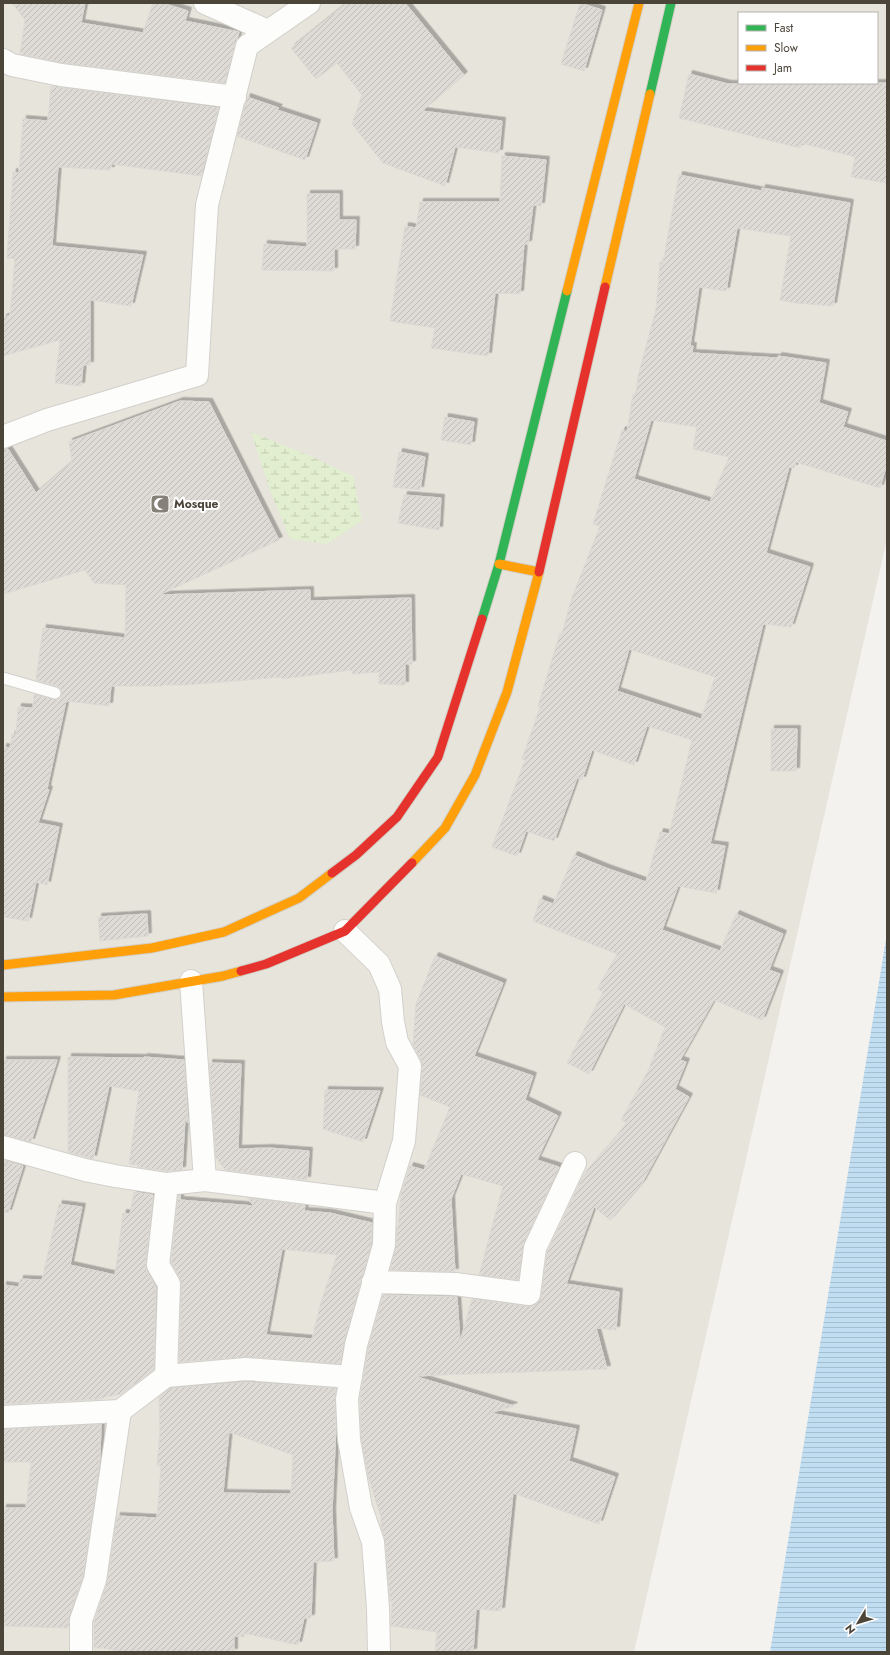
<svg xmlns="http://www.w3.org/2000/svg" width="890" height="1655" font-family="Jost,sans-serif">
	<style>
		.residential { fill: #e7e4dc; fill-rule: evenodd }
		.wetland { fill: url(#wetland-marsh) }
		.water { fill: url(#water-rules) }
		.building { fill: url(#building-hatch); stroke: #dcd9d4; fill-rule: evenodd; filter: url(#shadow) }
		.lines { fill: none; stroke-linecap: round; stroke-linejoin: round }
		.lane-casing { stroke: #d2d0cb; stroke-width: 13 }
		.street-casing { stroke: #d2d0cb; stroke-width: 24 }
		.fast-casing { stroke: #d3cfc5; stroke-width: 11 }
		.slow-casing { stroke: #d3cfc5; stroke-width: 11 }
		.jam-casing { stroke: #d3cfc5; stroke-width: 11 }
		.lane { stroke: #fdfdfc; stroke-width: 11 }
		.street { stroke: #fdfdfc; stroke-width: 22 }
		.fast { stroke: #30b455; stroke-width: 9 }
		.slow { stroke: #ff9f0a; stroke-width: 9 }
		.jam { stroke: #e5322d; stroke-width: 9 }
		.labels { text-anchor: middle; stroke-width: 4; stroke-linejoin: round; paint-order: stroke }
		.poi-label { font-size: 12px; font-weight: bold; fill: #4b4439; stroke: #fff; text-anchor: start }
	</style>
	<defs>
		<pattern id="wetland-marsh" width="20" height="14" patternUnits="userSpaceOnUse"><rect width="20" height="14" fill="#e1eecf"/><path d="M1 5h8M5 5V1M11 12h8M15 12V8" fill="none" stroke="#c3cdb2"/></pattern>
		<pattern id="water-rules" width="6" height="5" patternUnits="userSpaceOnUse"><rect width="6" height="5" fill="#c0ddf1"/><path d="M0 2.5h6" fill="none" stroke="#a6bfcf"/></pattern>
		<pattern id="building-hatch" width="6" height="6" patternUnits="userSpaceOnUse"><rect width="6" height="6" fill="#dedbd6"/><path d="M-1 1l2-2M0 6l6-6M5 7l2-2" fill="none" stroke="#c0bdb8"/></pattern>
		<filter id="shadow"><feDropShadow dx="3.5" dy="-3.5" stdDeviation="0" flood-color="#0004"/></filter>
	</defs>
	<rect width="100%" height="100%" fill="#f4f2ee"/>
	<path class="residential" d="M 3,3 L 887,3 L 887,539 L 634,1652 L 3,1652 ZM 739,13 L 877,13 L 877,83 L 739,83 Z"/>
	<path class="wetland" d="M 251,432 L 308,455 L 353,476 L 362,521 L 327,544 L 290,539 L 271,493 Z"/>
	<path class="water" d="M 887,933 L 887,1652 L 770,1652 Z"/>
	<path class="building" d="M 12,3 L 85,3 L 81,23 L 143,33 L 153,3 L 162,3 L 188,11 L 185,21 L 239,32 L 225,83 L 63,63 L 20,54 L 25,20 Z
		M 347,3 L 405,3 L 464,75 L 422,111 L 502,121 L 499,153 L 455,147 L 445,186 L 383,163 L 352,124 L 362,95 L 337,63 L 316,79 L 291,48 Z
		M 580,3 L 602,10 L 584,71 L 561,64 Z
		M 689,74 L 728,84 L 887,83 L 887,183 L 851,177 L 855,157 L 801,143 L 800,148 L 679,118 Z
		M 51,86 L 219,108 L 201,176 L 111,164 L 111,170 L 58,167 L 52,246 L 143,255 L 131,306 L 90,300 L 90,365 L 83,365 L 81,386 L 55,383 L 60,340 L 3,356 L 3,318 L 10,315 L 15,259 L 7,258 L 13,172 L 19,173 L 23,119 L 48,121 Z
		M 247,97 L 279,108 L 277,110 L 317,123 L 305,160 L 237,136 Z
		M 502,156 L 546,160 L 541,206 L 533,205 L 528,244 L 524,244 L 520,294 L 495,293 L 488,356 L 431,348 L 435,328 L 390,321 L 405,226 L 416,228 L 420,202 L 500,202 Z
		M 679,175 L 762,191 L 762,188 L 850,203 L 833,306 L 796,303 L 780,300 L 791,236 L 737,228 L 726,291 L 699,287 L 690,346 L 693,346 L 692,353 L 778,358 L 778,356 L 826,363 L 819,403 L 848,412 L 843,427 L 887,441 L 887,463 L 880,488 L 796,462 L 794,468 L 789,467 L 766,553 L 810,567 L 791,627 L 763,624 L 710,844 L 725,846 L 716,893 L 678,886 L 662,930 L 720,951 L 736,914 L 783,934 L 769,970 L 780,974 L 762,1020 L 714,1000 L 680,1060 L 686,1062 L 675,1089 L 689,1097 L 642,1183 L 610,1220 L 594,1207 L 566,1284 L 619,1292 L 616,1330 L 596,1328 L 607,1369 L 414,1376 L 514,1406 L 490,1413 L 576,1429 L 569,1461 L 615,1477 L 599,1524 L 513,1493 L 501,1611 L 476,1609 L 473,1652 L 435,1652 L 437,1632 L 391,1626 L 392,1601 L 390,1601 L 385,1541 L 381,1526 L 381,1517 L 368,1476 L 361,1439 L 360,1400 L 368,1348 L 383,1295 L 457,1297 L 460,1342 L 472,1299 L 527,1306 L 533,1306 L 539,1302 L 541,1296 L 547,1252 L 584,1174 L 627,1123 L 621,1120 L 648,1071 L 665,1027 L 624,1004 L 589,1074 L 567,1063 L 603,992 L 597,989 L 617,954 L 533,921 L 540,899 L 553,904 L 574,855 L 606,868 L 646,882 L 660,832 L 669,834 L 692,740 L 647,726 L 634,765 L 592,750 L 582,780 L 577,778 L 554,841 L 526,831 L 517,856 L 492,847 L 525,760 L 522,759 L 540,707 L 538,706 L 560,633 L 562,634 L 571,600 L 600,526 L 593,524 L 622,430 L 627,432 L 633,394 L 636,395 L 638,376 L 656,309 L 660,262 L 663,262 ZM 651,420 L 697,427 L 693,449 L 729,457 L 710,502 L 634,479 ZM 629,649 L 715,677 L 701,719 L 617,691 Z
		M 307,194 L 339,194 L 339,220 L 356,220 L 355,249 L 334,249 L 334,271 L 262,270 L 264,244 L 307,247 Z
		M 180,401 L 209,402 L 279,540 L 159,595 L 310,590 L 310,601 L 411,598 L 412,664 L 405,664 L 405,685 L 379,684 L 379,672 L 352,674 L 352,670 L 282,679 L 282,677 L 185,685 L 162,685 L 162,686 L 111,686 L 109,706 L 66,701 L 47,789 L 49,790 L 38,823 L 59,827 L 47,885 L 36,882 L 28,921 L 3,917 L 3,747 L 10,748 L 12,734 L 16,735 L 18,707 L 33,708 L 34,694 L 56,700 L 62,695 L 60,688 L 57,686 L 36,680 L 43,628 L 125,638 L 126,585 L 94,583 L 85,570 L 3,594 L 3,449 L 8,449 L 36,493 L 72,462 L 69,442 Z
		M 445,417 L 474,422 L 471,445 L 441,440 Z
		M 399,452 L 425,457 L 420,490 L 393,487 Z
		M 404,495 L 441,498 L 439,530 L 398,523 Z
		M 771,729 L 797,729 L 796,771 L 771,771 Z
		M 147,914 L 148,936 L 100,941 L 98,917 Z
		M 435,956 L 503,983 L 474,1056 L 533,1076 L 525,1100 L 558,1116 L 537,1160 L 559,1167 L 524,1243 L 518,1280 L 479,1275 L 503,1186 L 461,1174 L 451,1199 L 455,1272 L 390,1270 L 396,1245 L 397,1227 L 398,1227 L 401,1194 L 410,1166 L 424,1170 L 450,1107 L 420,1095 L 422,1067 L 421,1060 L 413,1045 L 416,1004 Z
		M 68,1057 L 144,1058 L 144,1057 L 184,1060 L 188,1123 L 185,1119 L 182,1170 L 167,1171 L 138,1167 L 138,1165 L 129,1164 L 139,1091 L 109,1086 L 93,1159 L 68,1152 Z
		M 3,1060 L 57,1060 L 31,1142 L 3,1135 Z
		M 209,1063 L 241,1064 L 238,1149 L 269,1148 L 309,1151 L 307,1180 L 225,1170 L 216,1158 Z
		M 325,1090 L 380,1091 L 363,1142 L 323,1129 Z
		M 3,1160 L 23,1166 L 8,1213 L 3,1212 Z
		M 134,1192 L 153,1195 L 146,1264 L 147,1271 L 156,1287 L 154,1370 L 121,1394 L 102,1398 L 102,1399 L 3,1404 L 3,1285 L 19,1287 L 20,1279 L 42,1280 L 59,1204 L 82,1207 L 70,1265 L 115,1275 L 123,1213 L 130,1214 Z
		M 178,1195 L 180,1195 L 180,1200 L 254,1206 L 247,1198 L 305,1205 L 304,1211 L 330,1213 L 372,1223 L 372,1243 L 344,1342 L 340,1364 L 247,1357 L 179,1362 L 181,1284 L 180,1278 L 171,1262 ZM 282,1249 L 337,1255 L 321,1302 L 312,1339 L 266,1335 Z
		M 246,1382 L 336,1388 L 335,1400 L 336,1427 L 332,1511 L 334,1561 L 313,1562 L 311,1618 L 304,1618 L 298,1645 L 244,1633 L 244,1637 L 234,1636 L 234,1652 L 124,1652 L 103,1648 L 94,1648 L 94,1622 L 107,1582 L 117,1516 L 157,1518 L 161,1466 L 157,1466 L 160,1432 L 159,1397 L 171,1388 ZM 229,1432 L 293,1455 L 291,1494 L 223,1493 Z
		M 101,1424 L 100,1459 L 83,1577 L 69,1616 L 68,1628 L 3,1626 L 3,1508 L 26,1508 L 31,1462 L 3,1462 L 3,1429 Z"/>
	<g class="lines">
		<defs>
			<path id="lane" d="M 3,678 L 55,693"/>
			<path id="street" d="M 205,3 L 268,31
				M 3,60 L 12,65 L 61,75 L 235,97
				M 3,437 L 47,420 L 197,375 L 207,205 L 247,46 L 309,3
				M 345,931 L 379,964 L 390,989 L 393,1022 L 397,1042 L 410,1066 L 404,1141 L 385,1203 L 384,1245 L 356,1345 L 347,1399 L 349,1440 L 361,1508 L 373,1542 L 378,1608 L 379,1652
				M 191,981 L 205,1180 L 385,1203
				M 3,1147 L 85,1170 L 115,1176 L 167,1184
				M 373,1282 L 455,1284 L 529,1294 L 535,1248 L 575,1163
				M 166,1376 L 246,1369 L 351,1377
				M 3,1417 L 120,1411 L 166,1376 L 169,1284 L 158,1265 L 167,1184 L 205,1180
				M 81,1652 L 81,1620 L 95,1580 L 120,1411"/>
			<path id="fast" d="M 650,94 L 671,3
				M 482,619 L 499,564 L 567,291"/>
			<path id="slow" d="M 605,287 L 650,94
				M 567,291 L 639,3
				M 499,564 L 539,572
				M 412,863 L 445,828 L 475,775 L 507,692 L 539,572
				M 3,965 L 152,948 L 224,932 L 299,898 L 332,873
				M 3,997 L 114,995 L 223,976 L 241,971"/>
			<path id="jam" d="M 539,572 L 605,287
				M 332,873 L 356,855 L 397,817 L 438,757 L 482,619
				M 241,971 L 266,964 L 345,931 L 412,863"/>
		</defs>
		<use href="#lane" class="lane-casing"/>
		<use href="#street" class="street-casing"/>
		<use href="#fast" class="fast-casing"/>
		<use href="#slow" class="slow-casing"/>
		<use href="#jam" class="jam-casing"/>
		<use href="#lane" class="lane"/>
		<use href="#street" class="street"/>
		<use href="#fast" class="fast"/>
		<use href="#slow" class="slow"/>
		<use href="#jam" class="jam"/>
	</g>
	<defs>
		<symbol id="mosque-square" viewBox="-11 -11 22 22"><rect x="-9" y="-9" width="18" height="18" rx="4" fill="#868178" stroke="#fff"/><path d="M3.5-4.9A6 6 0 1 0 3.5 4.9A5 5 0 1 1 3.5-4.9Z" fill="#fff"/></symbol>
	</defs>
	<g fill-rule="evenodd">
		<use href="#mosque-square" x="149" y="493" width="22" height="22"/>
	</g>
	<g class="labels">
		<g class="poi-label">
			<text x="174" y="508">Mosque</text>
		</g>
	</g>
	<rect width="890" height="1655" fill="none" stroke="#4b4439" stroke-width="8"/>
	<rect x="738" y="12" width="140" height="72" fill="#ffffff" stroke="#b7b4b0"/>
	<rect x="746" y="25" width="20" height="6" fill="#30b455" stroke="#b7b4b0"/>
	<text x="774" y="32" font-size="12" fill="#4b4439">Fast</text>
	<rect x="746" y="45" width="20" height="6" fill="#ff9f0a" stroke="#b7b4b0"/>
	<text x="774" y="52" font-size="12" fill="#4b4439">Slow</text>
	<rect x="746" y="65" width="20" height="6" fill="#e5322d" stroke="#b7b4b0"/>
	<text x="774" y="72" font-size="12" fill="#4b4439">Jam</text>
	<g transform="translate(858 1623) rotate(232)" stroke="#ffffff" stroke-width="3" paint-order="stroke">
	<path d="M0-3L7 15L0 10L-7 15Z" fill="#4b4439"/>
	<text y="-6" font-size="11" font-weight="bold" text-anchor="middle" fill="#4b4439">N</text>
	</g>
</svg>
